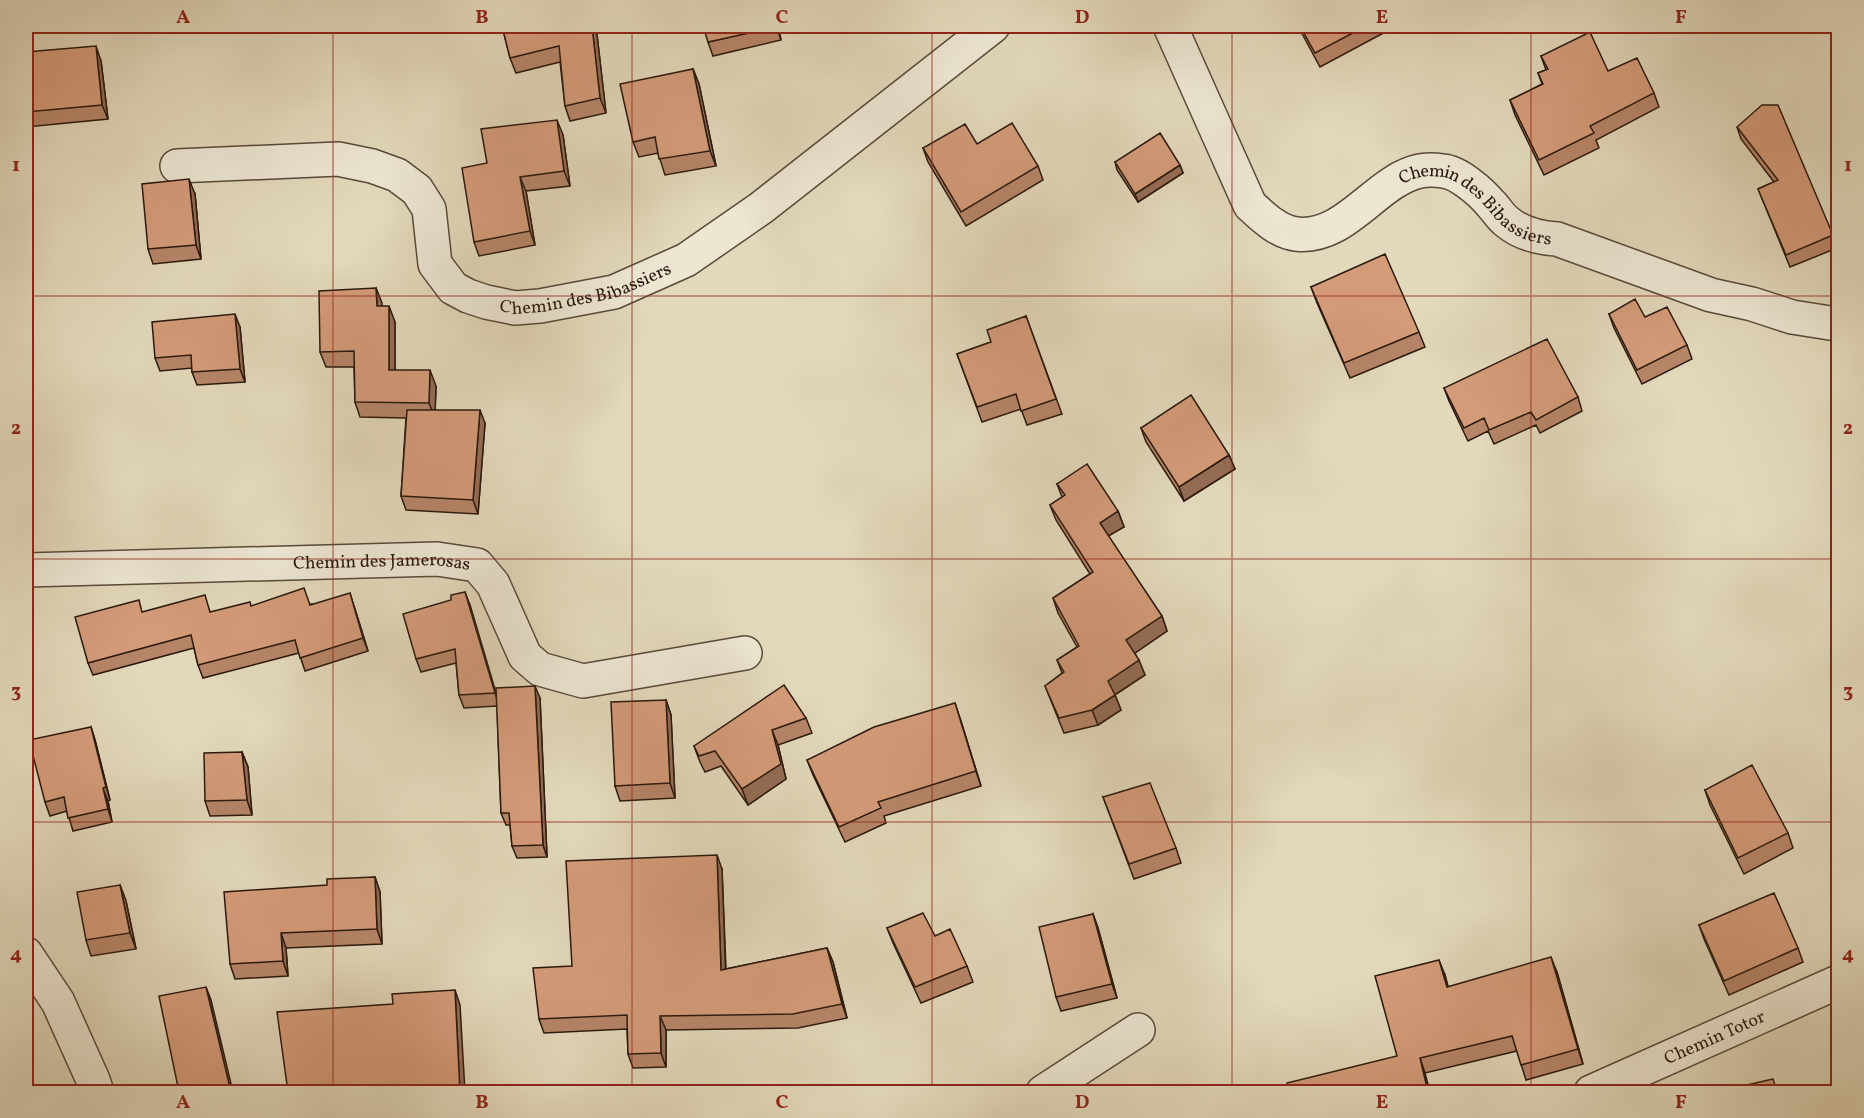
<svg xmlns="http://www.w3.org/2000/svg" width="1864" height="1118" font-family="Vollkorn,serif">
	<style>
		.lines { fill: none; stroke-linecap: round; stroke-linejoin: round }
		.minor-casing { stroke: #594939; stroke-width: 36 }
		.minor { stroke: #ece6d3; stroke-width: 33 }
		.wall { fill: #b68568; stroke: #2b190e; stroke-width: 1.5 }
		.shaded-wall { fill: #946c55; stroke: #2b190e; stroke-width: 1.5 }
		.building { fill: #d49b79; stroke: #2b190e; stroke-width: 1.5 }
		.grid { fill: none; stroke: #8f2418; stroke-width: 1.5; stroke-opacity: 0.55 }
		.labels { text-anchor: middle; stroke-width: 6; stroke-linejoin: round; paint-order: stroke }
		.street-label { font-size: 18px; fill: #2b190e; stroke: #ece6d3 }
		.neatline { fill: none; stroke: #8f2418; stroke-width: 2 }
		.grid-label { font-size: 20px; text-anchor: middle; font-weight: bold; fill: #8f2418 }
	</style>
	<rect width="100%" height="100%" fill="#e2d8bb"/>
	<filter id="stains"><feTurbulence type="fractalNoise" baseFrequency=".00333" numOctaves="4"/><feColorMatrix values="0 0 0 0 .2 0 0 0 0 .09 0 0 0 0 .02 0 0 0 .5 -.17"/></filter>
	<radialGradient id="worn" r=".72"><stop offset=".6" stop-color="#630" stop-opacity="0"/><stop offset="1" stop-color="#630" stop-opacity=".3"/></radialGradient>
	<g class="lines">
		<defs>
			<g id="minor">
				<path id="s1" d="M 1170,26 L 1250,205 C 1262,216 1278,232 1296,234 C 1346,240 1376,180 1420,171 C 1426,170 1436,170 1443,171 C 1458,172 1481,192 1491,204 C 1496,209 1500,216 1506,221 C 1521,234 1538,238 1557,239 L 1711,295 L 1752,304 L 1792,317 L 1830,323 L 1838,322"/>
				<path id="s2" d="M 177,166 L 338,159 L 372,166 L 397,175 L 417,190 L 429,209 L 435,264 L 453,288 L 468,296 L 486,302 L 515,308 L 540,306 L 614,292 L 686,260 L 761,208 L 993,26"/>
				<path id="s3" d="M 26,570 L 437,559 L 477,565 L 493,584 L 525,656 L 540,669 L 583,681 L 745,653"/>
				<path d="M 26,954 L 58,1002 L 93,1080 L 97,1092"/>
				<path d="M 1043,1092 L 1138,1030"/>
				<path id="s4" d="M 1591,1092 L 1838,982"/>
			</g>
		</defs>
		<use href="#minor" class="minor-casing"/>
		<use href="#minor" class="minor"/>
	</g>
	<path class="wall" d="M 502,26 L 596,26 L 606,113 L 570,121 L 565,106 L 560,62 L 516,73 L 510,58 Z
		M 778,26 L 781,40 L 713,56 L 708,42 Z
		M 1298,26 L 1388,26 L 1389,30 L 1320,67 Z
		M 26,52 L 101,61 L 108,119 L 26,127 Z
		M 1541,56 L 1608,71 L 1654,93 L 1659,107 L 1596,140 L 1599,148 L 1544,175 L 1515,115 L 1510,100 L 1542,84 L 1538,73 L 1546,70 Z
		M 693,69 L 699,84 L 716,166 L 665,175 L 658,153 L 639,157 L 633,142 Z
		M 1737,127 L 1833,235 L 1837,248 L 1790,267 L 1758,189 L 1774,182 L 1741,139 Z
		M 563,135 L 570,186 L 526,191 L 535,245 L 479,256 L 474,242 L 487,163 Z
		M 923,148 L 1038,166 L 1043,180 L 966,226 L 928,162 Z
		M 1115,162 L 1180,165 L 1183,173 L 1138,202 L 1117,170 Z
		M 195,194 L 201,259 L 153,264 L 148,249 Z
		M 1311,287 L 1419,332 L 1425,347 L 1350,378 L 1317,303 Z
		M 376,288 L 382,306 L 395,322 L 395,370 L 436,386 L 435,410 L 485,423 L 478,514 L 406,510 L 401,496 L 406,418 L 360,417 L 355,402 L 354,367 L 326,367 L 320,352 Z
		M 1609,314 L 1687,345 L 1692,359 L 1642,384 L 1614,328 Z
		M 1026,316 L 1062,414 L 1027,425 L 1021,409 L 982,422 L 957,354 L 991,342 Z
		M 240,327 L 245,382 L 197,385 L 192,372 L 192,368 L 160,371 L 155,358 Z
		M 1444,388 L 1578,397 L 1582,411 L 1540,433 L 1536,425 L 1494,444 L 1488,431 L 1468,441 L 1449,401 Z
		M 1141,428 L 1229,455 L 1235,469 L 1184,501 L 1146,442 Z
		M 1057,484 L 1118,511 L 1124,527 L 1108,536 L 1162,616 L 1167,631 L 1135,653 L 1145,675 L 1115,695 L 1121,710 L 1098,725 L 1064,733 L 1045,686 L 1062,673 L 1057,660 L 1077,647 L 1058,613 L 1053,598 L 1090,574 L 1056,520 L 1050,505 L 1062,497 Z
		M 310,604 L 354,606 L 368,651 L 305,671 L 299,653 L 203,678 L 198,665 L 194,648 L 93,675 L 88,663 L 143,612 L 211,612 L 252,606 Z
		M 470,605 L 496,696 L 540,698 L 547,857 L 517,858 L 512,846 L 510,825 L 506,825 L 501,813 L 497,706 L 464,708 L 459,695 L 456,663 L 421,672 L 416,659 Z
		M 666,700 L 671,715 L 675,798 L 620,801 L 615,786 Z
		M 806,718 L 812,733 L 778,745 L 786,779 L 748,805 L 721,766 L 705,772 L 700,762 L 694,746 Z
		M 960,718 L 981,786 L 884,816 L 886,823 L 845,842 L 813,775 L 807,760 Z
		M 91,727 L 95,740 L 110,800 L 108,801 L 112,822 L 73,831 L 67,811 L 50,816 L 45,802 Z
		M 242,752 L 248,767 L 252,815 L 210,816 L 205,801 Z
		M 1705,790 L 1788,833 L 1793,848 L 1744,874 L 1710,805 Z
		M 1103,797 L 1176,848 L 1181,863 L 1134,879 Z
		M 722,869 L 726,969 L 827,948 L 833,962 L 847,1018 L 798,1028 L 666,1030 L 666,1067 L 633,1068 L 628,1054 L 627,1029 L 544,1033 L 539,1019 L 572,966 Z
		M 375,877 L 380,892 L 382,944 L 286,948 L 288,976 L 235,979 L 230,964 L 327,885 Z
		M 120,885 L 126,901 L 136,949 L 91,956 L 86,940 Z
		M 1093,914 L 1098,928 L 1117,998 L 1061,1011 L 1056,997 Z
		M 1699,925 L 1798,948 L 1803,962 L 1729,995 L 1704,939 Z
		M 887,928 L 935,936 L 967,966 L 973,982 L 921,1003 L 893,943 Z
		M 1557,972 L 1583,1064 L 1526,1080 L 1517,1051 L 1425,1073 L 1397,1056 L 1445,975 L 1448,987 Z"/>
	<path class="shaded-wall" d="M 592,26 L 596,26 L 606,113 L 600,98 Z
		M 776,26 L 778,26 L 781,40 Z
		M 96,46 L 101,61 L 108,119 L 102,105 Z
		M 693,69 L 699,84 L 716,166 L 710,151 Z
		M 557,120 L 563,135 L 570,186 L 564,171 Z
		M 1180,165 L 1183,173 L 1138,202 L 1135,194 Z
		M 520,177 L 526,191 L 535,245 L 530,231 Z
		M 189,179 L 195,194 L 201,259 L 196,245 Z
		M 376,288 L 382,303 L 382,321 L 377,306 Z
		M 389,306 L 395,322 L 395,385 L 389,370 Z
		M 235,314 L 240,327 L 245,382 L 240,369 Z
		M 430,370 L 436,386 L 435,418 L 429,403 Z
		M 480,410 L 485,423 L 478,514 L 473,500 Z
		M 1229,455 L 1235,469 L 1184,501 L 1179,487 Z
		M 1118,511 L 1124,527 L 1105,538 L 1100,523 Z
		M 465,592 L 470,605 L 500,706 L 495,693 Z
		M 350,593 L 354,606 L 368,651 L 363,638 Z
		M 1162,616 L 1167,631 L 1132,655 L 1126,640 Z
		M 1139,660 L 1145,675 L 1113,696 L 1108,681 Z
		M 535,686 L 540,698 L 547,857 L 543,845 Z
		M 1115,695 L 1121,710 L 1098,725 L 1092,710 Z
		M 666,700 L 671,715 L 675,798 L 670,783 Z
		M 955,703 L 960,718 L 981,786 L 976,771 Z
		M 91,727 L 95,740 L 110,800 L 106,787 Z
		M 772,730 L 778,745 L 786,779 L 748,805 L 742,789 Z
		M 242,752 L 248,767 L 252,815 L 247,800 Z
		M 103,788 L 108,801 L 112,822 L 108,809 Z
		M 717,855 L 722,869 L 726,984 L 721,970 Z
		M 375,877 L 380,892 L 382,944 L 377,929 Z
		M 120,885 L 126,901 L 136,949 L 130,933 Z
		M 1093,914 L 1098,928 L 1117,998 L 1112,984 Z
		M 281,933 L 286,948 L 288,976 L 283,961 Z
		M 827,948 L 833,962 L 847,1018 L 842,1004 Z
		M 1551,957 L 1557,972 L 1583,1064 L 1578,1049 Z
		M 1439,960 L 1445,975 L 1452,1002 L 1447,987 Z
		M 206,987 L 211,1000 L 233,1092 L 231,1092 Z
		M 455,990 L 460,1005 L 465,1092 L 460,1092 Z
		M 660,1016 L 666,1030 L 666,1067 L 661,1053 Z
		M 1420,1058 L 1425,1073 L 1430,1092 L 1428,1092 Z"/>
	<path class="building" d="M 502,26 L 592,26 L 600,98 L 565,106 L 559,46 L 510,58 Z
		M 703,26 L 776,26 L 776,27 L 708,42 Z
		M 1300,26 L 1366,26 L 1315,53 Z
		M 1590,32 L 1608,71 L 1637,58 L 1654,93 L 1590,126 L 1594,133 L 1539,160 L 1510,100 L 1543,84 L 1538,73 L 1548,69 L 1541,56 Z
		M 96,46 L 102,105 L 26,112 L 26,52 Z
		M 693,69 L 710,151 L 659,159 L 655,137 L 633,142 L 620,84 Z
		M 1839,90 L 1839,103 L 1833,93 Z
		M 1762,105 L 1778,105 L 1833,235 L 1786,255 L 1758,189 L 1778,180 L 1737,127 Z
		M 557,120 L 564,171 L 520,177 L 530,231 L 474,242 L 462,168 L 487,163 L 481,129 Z
		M 1012,123 L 1038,166 L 961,212 L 923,148 L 965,124 L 977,144 Z
		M 1160,133 L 1180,165 L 1135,194 L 1115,162 Z
		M 189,179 L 196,245 L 148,249 L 142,184 Z
		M 1385,254 L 1419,332 L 1344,363 L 1311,287 Z
		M 376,288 L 377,306 L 389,306 L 389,370 L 430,370 L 429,403 L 355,402 L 354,351 L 320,352 L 319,291 Z
		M 1635,299 L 1645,317 L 1667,307 L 1687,345 L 1637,370 L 1609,314 Z
		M 235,314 L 240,369 L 192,372 L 191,355 L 155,358 L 152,322 Z
		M 1026,316 L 1056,399 L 1021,411 L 1016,394 L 977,407 L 957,354 L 991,342 L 987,330 Z
		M 1547,339 L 1578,397 L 1536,420 L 1531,412 L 1489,430 L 1484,418 L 1464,428 L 1444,388 Z
		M 1191,395 L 1229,455 L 1179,487 L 1141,428 Z
		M 407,410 L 480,410 L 473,500 L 401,496 Z
		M 1087,464 L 1118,511 L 1100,523 L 1162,616 L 1126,640 L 1139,660 L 1108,681 L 1115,695 L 1092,710 L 1059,718 L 1045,686 L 1064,672 L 1057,660 L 1079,646 L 1053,598 L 1093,572 L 1050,505 L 1065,495 L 1057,484 Z
		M 304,588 L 310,605 L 350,593 L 363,638 L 300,658 L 295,640 L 198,665 L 191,635 L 88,663 L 75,617 L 139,600 L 142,612 L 205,595 L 210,612 L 250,602 L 251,606 Z
		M 465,592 L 495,693 L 459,695 L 455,649 L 416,659 L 403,614 L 451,600 L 451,595 Z
		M 784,685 L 806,718 L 772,730 L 781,764 L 742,789 L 715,751 L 699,756 L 694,746 Z
		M 535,686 L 543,845 L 512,846 L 509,813 L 501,813 L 496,688 Z
		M 666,700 L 670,783 L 615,786 L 611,702 Z
		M 955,703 L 976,771 L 878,802 L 881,808 L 839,827 L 807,760 L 874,727 Z
		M 91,727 L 106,787 L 103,788 L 108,809 L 68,818 L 64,797 L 45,802 L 29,740 Z
		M 242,752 L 247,800 L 205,801 L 204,753 Z
		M 1752,765 L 1788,833 L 1738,858 L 1705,790 Z
		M 1150,783 L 1176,848 L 1129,864 L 1103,797 Z
		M 717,855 L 721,970 L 827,948 L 842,1004 L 793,1014 L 660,1016 L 661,1053 L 628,1054 L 627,1015 L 539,1019 L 533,968 L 572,966 L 566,861 Z
		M 375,877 L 377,929 L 281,933 L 283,961 L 230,964 L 224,892 L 327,885 L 327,879 Z
		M 120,885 L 130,933 L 86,940 L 77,892 Z
		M 1774,893 L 1798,948 L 1724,981 L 1699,925 Z
		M 923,913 L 935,936 L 950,929 L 967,966 L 915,987 L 887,928 Z
		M 1093,914 L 1112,984 L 1056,997 L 1039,927 Z
		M 1551,957 L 1578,1049 L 1521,1065 L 1512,1036 L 1420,1058 L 1428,1092 L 1290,1092 L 1287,1083 L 1397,1056 L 1375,976 L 1439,960 L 1447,987 Z
		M 206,987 L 231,1092 L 179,1092 L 159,996 Z
		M 455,990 L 460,1092 L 288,1092 L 277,1012 L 393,1004 L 392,994 Z
		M 1773,1079 L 1777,1092 L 1717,1092 Z"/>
	<path class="grid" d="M 333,26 L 333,1092M 632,26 L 632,1092M 932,26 L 932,1092M 1232,26 L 1232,1092M 1531,26 L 1531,1092M 26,296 L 1838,296M 26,559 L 1838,559M 26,822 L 1838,822"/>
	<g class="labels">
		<g class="street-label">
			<text dy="6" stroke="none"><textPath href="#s1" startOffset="460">Chemin des Bibassiers</textPath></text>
			<text dy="6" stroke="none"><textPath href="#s2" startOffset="494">Chemin des Bibassiers</textPath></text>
			<text dy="6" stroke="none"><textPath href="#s3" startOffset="356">Chemin des Jamerosas</textPath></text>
			<text dy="6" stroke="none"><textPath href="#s4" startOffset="135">Chemin Totor</textPath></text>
		</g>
	</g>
	<rect width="1864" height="1118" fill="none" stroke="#e2d8bb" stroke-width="66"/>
	<rect x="33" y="33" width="1798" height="1052" class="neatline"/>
	<g class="grid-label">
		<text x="183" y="23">A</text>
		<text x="482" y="23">B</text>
		<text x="782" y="23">C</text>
		<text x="1082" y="23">D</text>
		<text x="1382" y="23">E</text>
		<text x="1681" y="23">F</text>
		<text x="16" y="171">1</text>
		<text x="1848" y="171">1</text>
		<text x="16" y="434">2</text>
		<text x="1848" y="434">2</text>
		<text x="16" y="697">3</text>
		<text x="1848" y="697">3</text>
		<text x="16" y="960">4</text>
		<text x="1848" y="960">4</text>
		<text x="183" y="1108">A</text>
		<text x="482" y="1108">B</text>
		<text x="782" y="1108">C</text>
		<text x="1082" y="1108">D</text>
		<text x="1382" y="1108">E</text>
		<text x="1681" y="1108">F</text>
	</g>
	<rect width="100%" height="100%" filter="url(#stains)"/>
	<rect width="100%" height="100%" fill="url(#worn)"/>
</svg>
